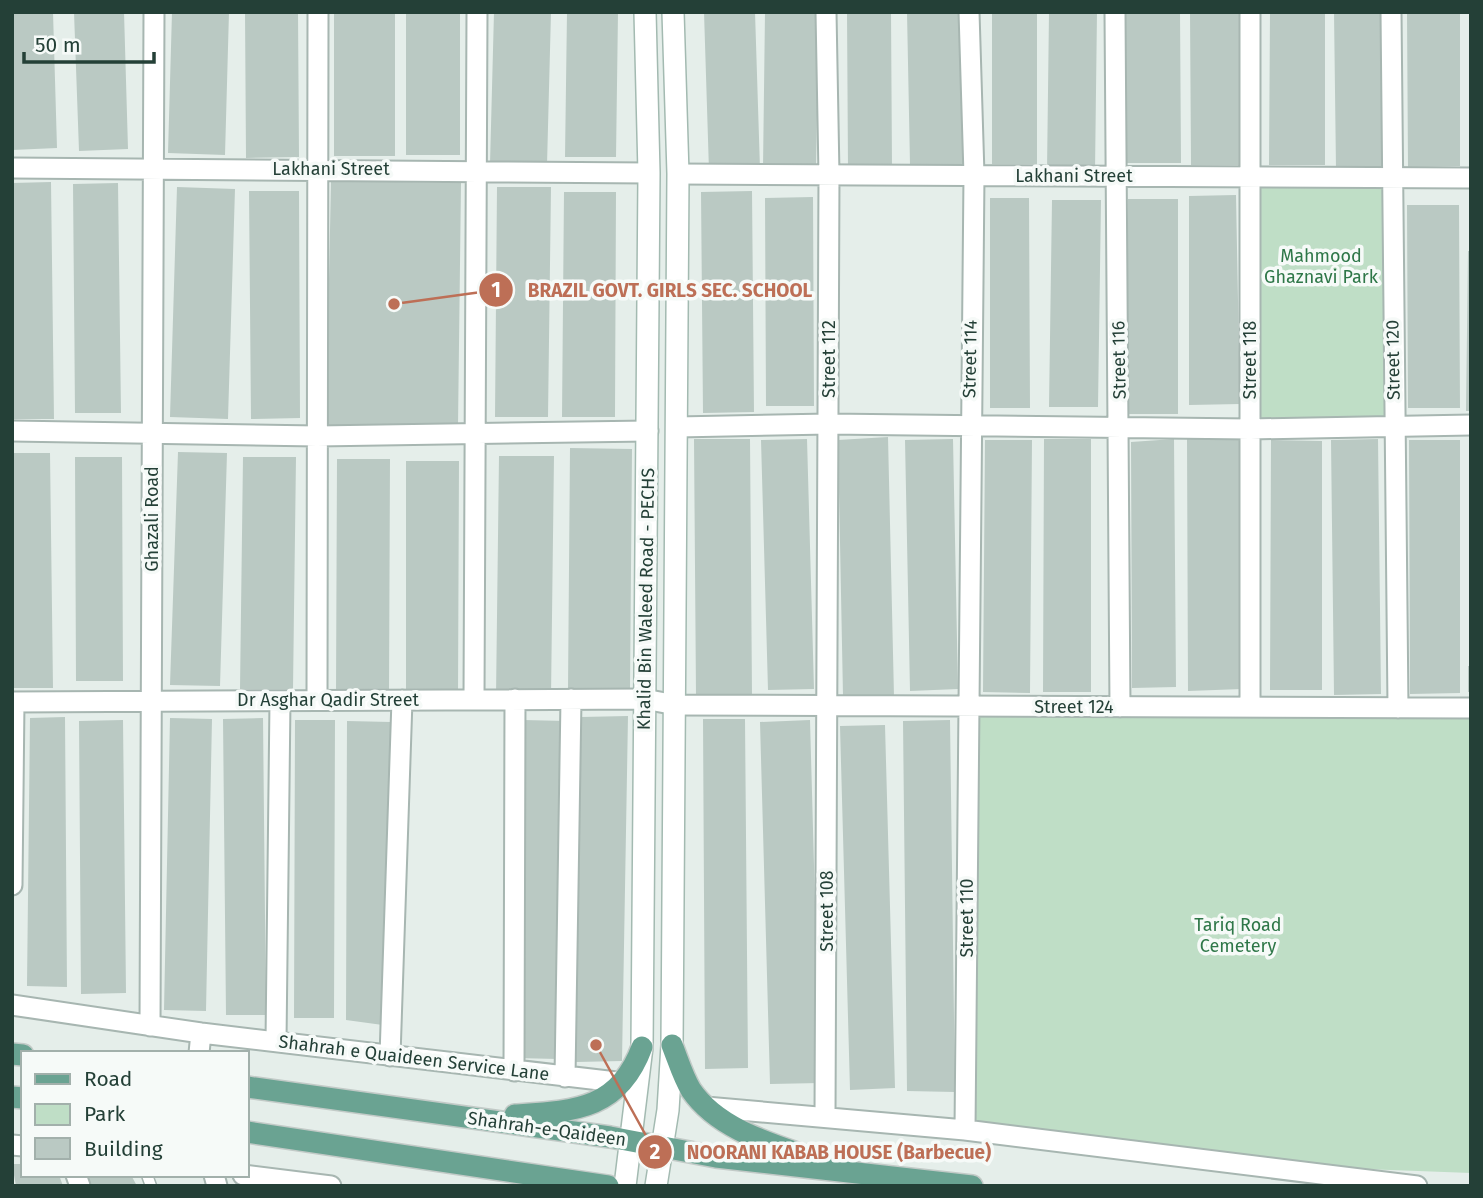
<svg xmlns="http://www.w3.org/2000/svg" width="1483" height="1198" viewBox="0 0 1483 1198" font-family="'Fira Sans',sans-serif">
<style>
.green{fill:#bfdec6}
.building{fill:#bac9c3}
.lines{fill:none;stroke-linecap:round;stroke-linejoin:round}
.lane-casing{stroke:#a7b6b1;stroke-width:13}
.street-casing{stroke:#a7b6b1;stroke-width:23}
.secondary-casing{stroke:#a3bab1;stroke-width:24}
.primary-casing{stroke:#c2cac7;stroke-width:24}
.lane{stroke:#fff;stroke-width:10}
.street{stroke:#fff;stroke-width:19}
.secondary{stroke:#fff;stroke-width:21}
.primary{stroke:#6aa392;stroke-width:21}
.labels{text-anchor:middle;stroke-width:7;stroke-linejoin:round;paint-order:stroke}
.street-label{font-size:18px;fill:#244037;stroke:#f6faf8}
.park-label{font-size:18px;fill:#2e7748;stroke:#f6faf8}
.leader{fill:none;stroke:#bd6f56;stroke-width:2.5}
.callout-dot{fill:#bd6f56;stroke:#f6faf8;stroke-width:2.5}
.mark-label{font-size:21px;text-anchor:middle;font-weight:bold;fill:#fff}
.callout-label{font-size:19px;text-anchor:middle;font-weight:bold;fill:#bd6f56;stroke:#f6faf8;stroke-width:7;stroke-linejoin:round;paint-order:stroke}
</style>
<rect width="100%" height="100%" fill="#e5eeea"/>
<path class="green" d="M1249 177 1391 178 1394 426 1250 429Z
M969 706 1471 709V1173L1233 1164 965 1130Z"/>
<path class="building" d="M12 12H53L57 148 12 150Z
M74 12H124L128 149 79 151Z
M172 12H229L225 155 168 153Z
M245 12H298L299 157 246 158Z
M334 12H395V156H334Z
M406 12H460V155H406Z
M494 12H551L547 165 490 164Z
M567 12H618L616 157H565Z
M704 12H755L760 169 709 171Z
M765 12H819L816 167 763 168Z
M847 12H891L892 168 848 169Z
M907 12H961L964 164 910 165Z
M992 12H1037V164H992Z
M1049 12H1097L1095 171H1047Z
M1126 12H1180L1181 163H1126Z
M1190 12H1239L1240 165H1191Z
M1270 12H1325V165H1269Z
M1334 12H1383L1385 169 1336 170Z
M1407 12H1460V166L1408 167Z
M331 181 461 183 458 426H326Z
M51 182 54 419H12V183Z
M118 183 121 413H75L73 184Z
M177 187 235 189 228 419 170 417Z
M497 187H551L548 417H495Z
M249 191H299L300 418 251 419Z
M752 191 754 412 703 413 701 192Z
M564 192H616L615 417H562Z
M1236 195 1240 404 1189 405V196Z
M813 197 814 406H766L765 198Z
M990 198H1029L1030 408H990Z
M1128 199H1178V414H1128Z
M1052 200H1101L1098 407H1049Z
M1407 205H1459L1460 408H1408Z
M1468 251H1471V411H1466Z
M888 437 894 696H843L838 440Z
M1187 438 1242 439V689L1188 691Z
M694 439H750L752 695H696Z
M807 439 814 689 768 690 761 440Z
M953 439 958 689 910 691 905 440Z
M1044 439H1091V692H1043Z
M1174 439 1176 687 1132 688 1131 442Z
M1378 439 1381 694 1334 695 1331 440Z
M985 440H1032L1030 693 983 692Z
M1271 440 1322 441V690H1270Z
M1409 440H1460V693L1410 694Z
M570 448 632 449 630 689H568Z
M178 452 227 453 220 686 170 685Z
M12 453H50L53 688H12Z
M499 456H554L551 697H496Z
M75 457H122L123 681H76Z
M243 457H296L293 689H240Z
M337 459H390L389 695H336Z
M406 461H459L458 694H406Z
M1468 666H1471V692H1468Z
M628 716 622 1061 576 1062 581 717Z
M65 717 67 987 27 986 30 718Z
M170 718 212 719 206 1011 164 1010Z
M263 718 266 1015H226L223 719Z
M703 719H745L748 1068 705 1069Z
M123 720 126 993 81 994 79 721Z
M295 720H335L334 1018H294Z
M523 720 566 721 558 1059 515 1058Z
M810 720 820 1083 770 1084 760 722Z
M950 720 955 1092 907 1091 903 721Z
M347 721 391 722 390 1026 346 1020Z
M885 725 895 1088 850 1090 840 726Z
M12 1164H23V1175H59L63 1186H16Z
M84 1175H131L137 1186H88Z"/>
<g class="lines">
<defs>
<path id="lane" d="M147 1175 151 1186"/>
<path id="street" d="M1115 12 1120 707
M1391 12 1398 708
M12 168 649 173
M678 174 1471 178
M677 427 829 424 1250 429 1471 425
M12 431 317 436 648 431
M474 699 477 12
M317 700 318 12
M12 702 644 699 676 705 1471 708
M1250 707V12
M12 885 14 702
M12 1005 201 1033 625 1083
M150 1026 154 12
M276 1041 280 701
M199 1053 201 1033
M390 1056 402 700
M514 1071 515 699
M565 1077 571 699
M706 1107 965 1130 1417 1186
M825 1115 829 175 826 12
M965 1130 974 175 969 12
M12 1145 23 1146
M76 1175 80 1186
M214 1175 217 1186
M243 1175 331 1186"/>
<path id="secondary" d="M625 1186 642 1047 649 173 645 12
M656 1186 668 1110 672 1045 678 174 673 12"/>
<path id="primary" d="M672 1045C678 1060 683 1077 691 1090 717 1128 768 1143 809 1157
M12 1054 23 1055
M247 1087 610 1137 716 1157 972 1186
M12 1097 23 1098
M515 1115C574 1111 619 1110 642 1047
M247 1132 608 1186"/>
</defs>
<use href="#lane" class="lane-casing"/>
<use href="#street" class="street-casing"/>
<use href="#secondary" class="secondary-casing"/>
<use href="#primary" class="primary-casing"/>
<use href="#lane" class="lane"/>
<use href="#street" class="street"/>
<use href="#secondary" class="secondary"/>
<use href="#primary" class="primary"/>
</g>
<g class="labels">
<g class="street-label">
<text x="331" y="175">Lakhani Street</text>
<text x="1074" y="182">Lakhani Street</text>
<text transform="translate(829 359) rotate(-90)" y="6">Street 112</text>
<text transform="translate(970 359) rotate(-89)" y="6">Street 114</text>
<text transform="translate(1119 360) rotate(-91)" y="6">Street 116</text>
<text transform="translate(1250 360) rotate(-90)" y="6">Street 118</text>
<text transform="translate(1393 360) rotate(-91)" y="6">Street 120</text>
<text transform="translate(152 519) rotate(-90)" y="6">Ghazali Road</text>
<text transform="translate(646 599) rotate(-89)" y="6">Khalid Bin Waleed Road - PECHS</text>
<text x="328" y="706">Dr Asghar Qadir Street</text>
<text x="1074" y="713">Street 124</text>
<text transform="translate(827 911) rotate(-90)" y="6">Street 108</text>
<text transform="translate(967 918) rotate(-90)" y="6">Street 110</text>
<text transform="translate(414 1058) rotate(7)" y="6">Shahrah e Quaideen Service Lane</text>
<text transform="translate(547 1129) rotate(8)" y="6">Shahrah-e-Qaideen</text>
</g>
<g class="park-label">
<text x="1321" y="262">Mahmood<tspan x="1321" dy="21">Ghaznavi Park</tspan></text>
<text x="1238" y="931">Tariq Road<tspan x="1238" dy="21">Cemetery</tspan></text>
</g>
</g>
<path class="leader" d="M394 304L496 290M596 1045L655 1152"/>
<g class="callout-dot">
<circle cx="394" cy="304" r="7"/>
<circle cx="596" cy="1045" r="7"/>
<circle cx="496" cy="290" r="18"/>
<circle cx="655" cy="1152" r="18"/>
</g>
<g class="mark-label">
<text x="496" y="297">1</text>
<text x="655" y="1159">2</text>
</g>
<g class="callout-label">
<text x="670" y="297">BRAZIL GOVT. GIRLS SEC. SCHOOL</text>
<text x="839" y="1159">NOORANI KABAB HOUSE (Barbecue)</text>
</g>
<rect width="1483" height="1198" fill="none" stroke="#244037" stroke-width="28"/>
<rect x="21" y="1051" width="228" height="126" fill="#f6faf8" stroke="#a2b0ab" stroke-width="2"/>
<rect x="35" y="1074" width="35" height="10" fill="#6aa392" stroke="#a2b0ab" stroke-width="2"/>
<text x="84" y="1086" font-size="21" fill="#244037">Road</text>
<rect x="35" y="1104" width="35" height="21" fill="#bfdec6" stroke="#a2b0ab" stroke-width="2"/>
<text x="84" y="1121" font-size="21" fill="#244037">Park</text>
<rect x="35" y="1138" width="35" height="21" fill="#bac9c3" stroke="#a2b0ab" stroke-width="2"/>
<text x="84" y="1156" font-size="21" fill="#244037">Building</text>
<path d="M24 52v10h130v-10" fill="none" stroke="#244037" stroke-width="3.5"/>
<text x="35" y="52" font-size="21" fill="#244037" stroke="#f6faf8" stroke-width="5" paint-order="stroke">50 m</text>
</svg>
